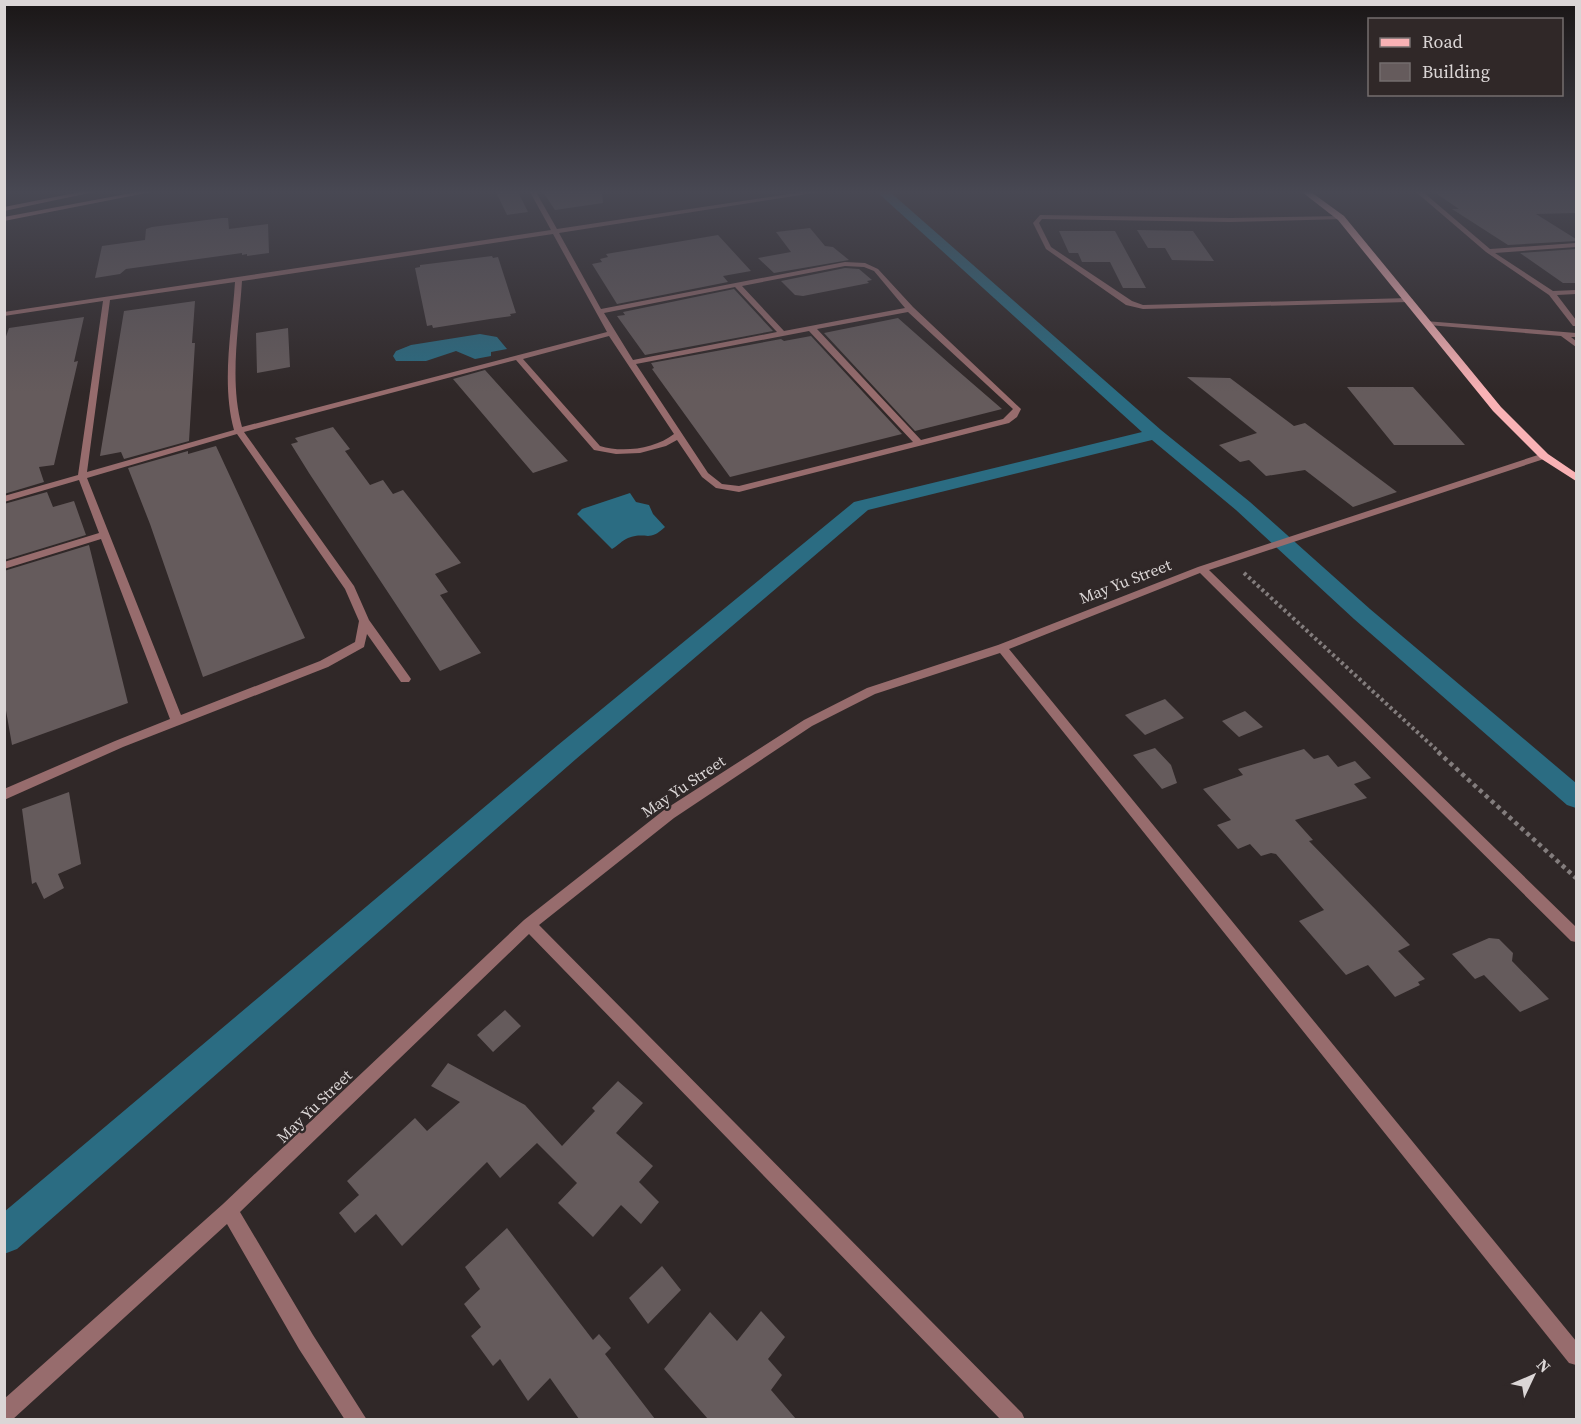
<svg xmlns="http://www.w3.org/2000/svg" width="1581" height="1424" viewBox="0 0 1581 1424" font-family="'Source Serif 4',serif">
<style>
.water{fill:#2b6c82}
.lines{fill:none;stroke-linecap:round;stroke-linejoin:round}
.canal{fill:#2b6c82;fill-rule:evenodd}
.building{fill:#655b5c}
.path-far1{stroke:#837d7d;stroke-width:4;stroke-dasharray:3 3;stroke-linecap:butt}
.path{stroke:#837d7d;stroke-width:4.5;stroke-dasharray:4 4;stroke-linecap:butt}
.lane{fill:#976c6d;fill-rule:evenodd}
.street{fill:#976c6d;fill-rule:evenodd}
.secondary{fill:#d49093;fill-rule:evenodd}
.primary{fill:#f9b2b5;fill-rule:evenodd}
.labels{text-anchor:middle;stroke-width:5;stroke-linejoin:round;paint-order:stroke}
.street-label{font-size:16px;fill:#dbd6d6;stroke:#302828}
</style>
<rect width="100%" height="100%" fill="#302828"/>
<path class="water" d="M480 334 497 337 507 349 491 352V356L475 359 456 351 426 361H396L393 356 396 351 411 345Z
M630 493 636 502 649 505 653 514 665 527C648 543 647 531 628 538 621 541 619 545 612 549L577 514 582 509Z"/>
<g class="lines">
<path class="canal" d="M877 192H890L1161 430 1250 502 1370 609 1576 783V808L1567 805 1354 619 1236 510 1152 440 868 510 576 759 17 1249 4 1254V1212L558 745 854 502 1142 432Z"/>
</g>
<path class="building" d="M496 192H518L528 212 507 215Z
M543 192H602L603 203 555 210Z
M1434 192H1576V213L1536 214 1576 239V241L1508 245 1452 209H1459Z
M222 218H228L229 229 268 224 269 253 247 256V254L242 255V253L126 269 120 274 95 278 102 246 145 240 146 229 152 227Z
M810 228 825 246 833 247 849 260 774 273 758 258 791 252 776 232Z
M1137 230 1193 231 1214 261 1172 260 1165 248H1148Z
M1059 231H1115L1146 288H1123L1110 262H1082L1078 253H1069Z
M718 235 751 271 723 276 728 282 617 304 592 264 602 262 600 259 608 257 606 254Z
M1576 249V283H1563L1520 253Z
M492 256 493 258 498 257 516 313 510 314 511 316 490 319 433 328 432 325 427 326 415 268 420 267V265Z
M845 268 859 269 872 280 867 281 869 283 803 296 795 295 781 281Z
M734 289 773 331 645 355 617 316 625 315 623 312Z
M195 301 192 343H195L189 441 124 459 121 452 100 456 124 311Z
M84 317 74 362 78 361 54 465 39 467 44 482 4 494V342L9 328Z
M898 318 950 364 1002 409 915 431 824 333Z
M288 328 290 367 257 373 256 333Z
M811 336 902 434 730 477 652 369 654 368 651 363 781 339 784 341Z
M485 370 531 421 568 461 533 473 453 379Z
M1187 377 1230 378 1294 426 1305 423 1397 492 1353 507 1305 470 1266 476 1249 460 1240 462 1219 445 1257 433Z
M1347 387H1413L1465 445H1394Z
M333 427 350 449 345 451 370 485 383 480 393 494 403 490 461 563 435 574 448 592 440 595 481 653 440 671 309 473 291 444 298 442 295 438Z
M216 446 305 638 203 677 150 524 128 468 188 451V454Z
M47 492 53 507 74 501 86 535 4 560V504Z
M89 545 128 703 12 745 4 699V571Z
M1165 699 1184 718 1145 735 1125 715Z
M1245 711 1263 727 1239 737 1222 721Z
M1155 748 1171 765 1177 783 1162 789 1133 755Z
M1304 749 1314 759 1328 755 1338 767 1355 761 1371 778 1354 784 1367 798 1295 820 1313 840 1309 841 1410 945 1398 951 1425 979 1418 982 1420 985 1395 997 1368 965 1346 975 1299 921 1324 910 1276 854 1271 853 1261 856 1250 844 1238 849 1217 825 1231 820 1203 789 1243 775 1238 769Z
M69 792 81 864 58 874 64 888 44 899 36 882 32 884 22 809Z
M1489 938 1499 939 1513 953 1512 961 1549 999 1520 1012 1484 975 1475 979 1452 954Z
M505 1010 521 1026 493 1052 477 1035Z
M448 1063 525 1105 562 1146 595 1111 592 1108 618 1081 643 1103 616 1133 653 1166 639 1182 659 1202 641 1224 621 1205 593 1237 558 1203 577 1183 537 1143 500 1178 487 1162 402 1246 376 1214 355 1233 339 1213 359 1195 347 1181 415 1118 427 1131 460 1102 431 1086Z
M507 1228 593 1340 599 1334 611 1348 605 1354 655 1419H579L550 1378 528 1401 500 1359 493 1366 471 1336 481 1327 464 1304 480 1289 465 1267Z
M662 1266 681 1290 648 1324 629 1298Z
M761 1311 785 1337 768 1359 782 1375 771 1390 796 1419H708L664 1369 710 1312 737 1341Z"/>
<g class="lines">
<path class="path-far1" d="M1244 573 1440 753"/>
<path class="path" d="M1438 752 1576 878"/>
<path class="lane" d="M1040 215 1230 218 1341 216 1343 217V219L1230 222 1042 219 1039 223 1051 247 1132 301 1143 305 1409 298 1413 300 1409 302 1143 309 1126 305 1046 249 1033 223Z"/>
<path class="street" d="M530 192H536L557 229 803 192H820L559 233 601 309 845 262 865 263 878 269 913 307 1021 409 1017 417 1009 423 739 492 716 488 702 477 677 440 666 446 640 453 616 454 594 450 516 360 244 432 354 586 369 620 409 676 411 679 409 682H401L367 634 364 647 328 667 123 747 4 800V789L115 741 170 719 101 539 4 569V562L99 533 79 480 4 502V496L78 475 103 301 4 316V312L551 230ZM553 234 607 332 242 427C229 381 239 328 242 281ZM845 266 864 267 874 271 905 308 784 331 742 286ZM235 282C232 330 221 382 234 430L87 472 110 300ZM735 287 777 332 633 360 604 313ZM908 312 1013 409 1003 419 921 440 817 329ZM809 331 913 442 739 486 722 484 708 473 636 364ZM609 336 674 434C655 449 622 453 600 446L523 359ZM237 434 345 589 359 621 355 642 320 661 181 715 87 478Z
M1416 192H1423L1490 249 1576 243V247L1495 253 1553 291 1576 290V294L1557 295 1576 320V326H1573L1549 295 1486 252Z
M1425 321 1576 333V337H1571L1576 341V347L1561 336 1428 325 1424 323Z
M1544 453 1549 456 1547 458 1209 570 1576 927V942L1571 941 1200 573 1009 649 1576 1341V1365L1569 1363 1000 653 875 694 812 726 674 818 539 925 1022 1413 1025 1420H1001L529 934 240 1212 313 1335 367 1420H345L299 1349 227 1224 12 1420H4V1399L223 1204 524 920 664 810 804 720 867 688 998 645 1198 567Z"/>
<path class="secondary" d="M80 192H94L4 211V207Z
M137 192H151L4 221V217Z"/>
<path class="primary" d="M1302 192H1311L1344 216 1501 407 1548 454 1576 473V481L1540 458 1493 411 1338 220Z"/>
</g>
<linearGradient id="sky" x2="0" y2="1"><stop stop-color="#1a1616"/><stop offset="0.49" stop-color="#484853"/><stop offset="1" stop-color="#484853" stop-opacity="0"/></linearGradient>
<rect width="1581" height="392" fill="url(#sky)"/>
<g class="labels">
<g class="street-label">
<text transform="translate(1125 581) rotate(-21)" y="6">May Yu Street</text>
<text transform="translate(683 786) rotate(-34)" y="6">May Yu Street</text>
<text transform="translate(314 1106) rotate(-44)" y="6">May Yu Street</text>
</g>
</g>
<rect width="1581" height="1424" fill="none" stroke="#dbd6d6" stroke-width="12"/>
<rect x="1368" y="18" width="195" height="78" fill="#302828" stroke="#746e6e" stroke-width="1.5"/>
<rect x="1380" y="38" width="30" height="9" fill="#f9b2b5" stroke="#746e6e" stroke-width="1.5"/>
<text x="1422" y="48" font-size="18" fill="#dbd6d6">Road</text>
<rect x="1380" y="63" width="30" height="18" fill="#655b5c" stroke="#746e6e" stroke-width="1.5"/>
<text x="1422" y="78" font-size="18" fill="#dbd6d6">Building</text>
<g transform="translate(1533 1376) rotate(46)" stroke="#302828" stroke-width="4.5" paint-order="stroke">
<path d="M0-4.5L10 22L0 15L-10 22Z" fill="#dbd6d6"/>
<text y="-9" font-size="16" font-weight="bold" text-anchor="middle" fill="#dbd6d6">N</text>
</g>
</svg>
